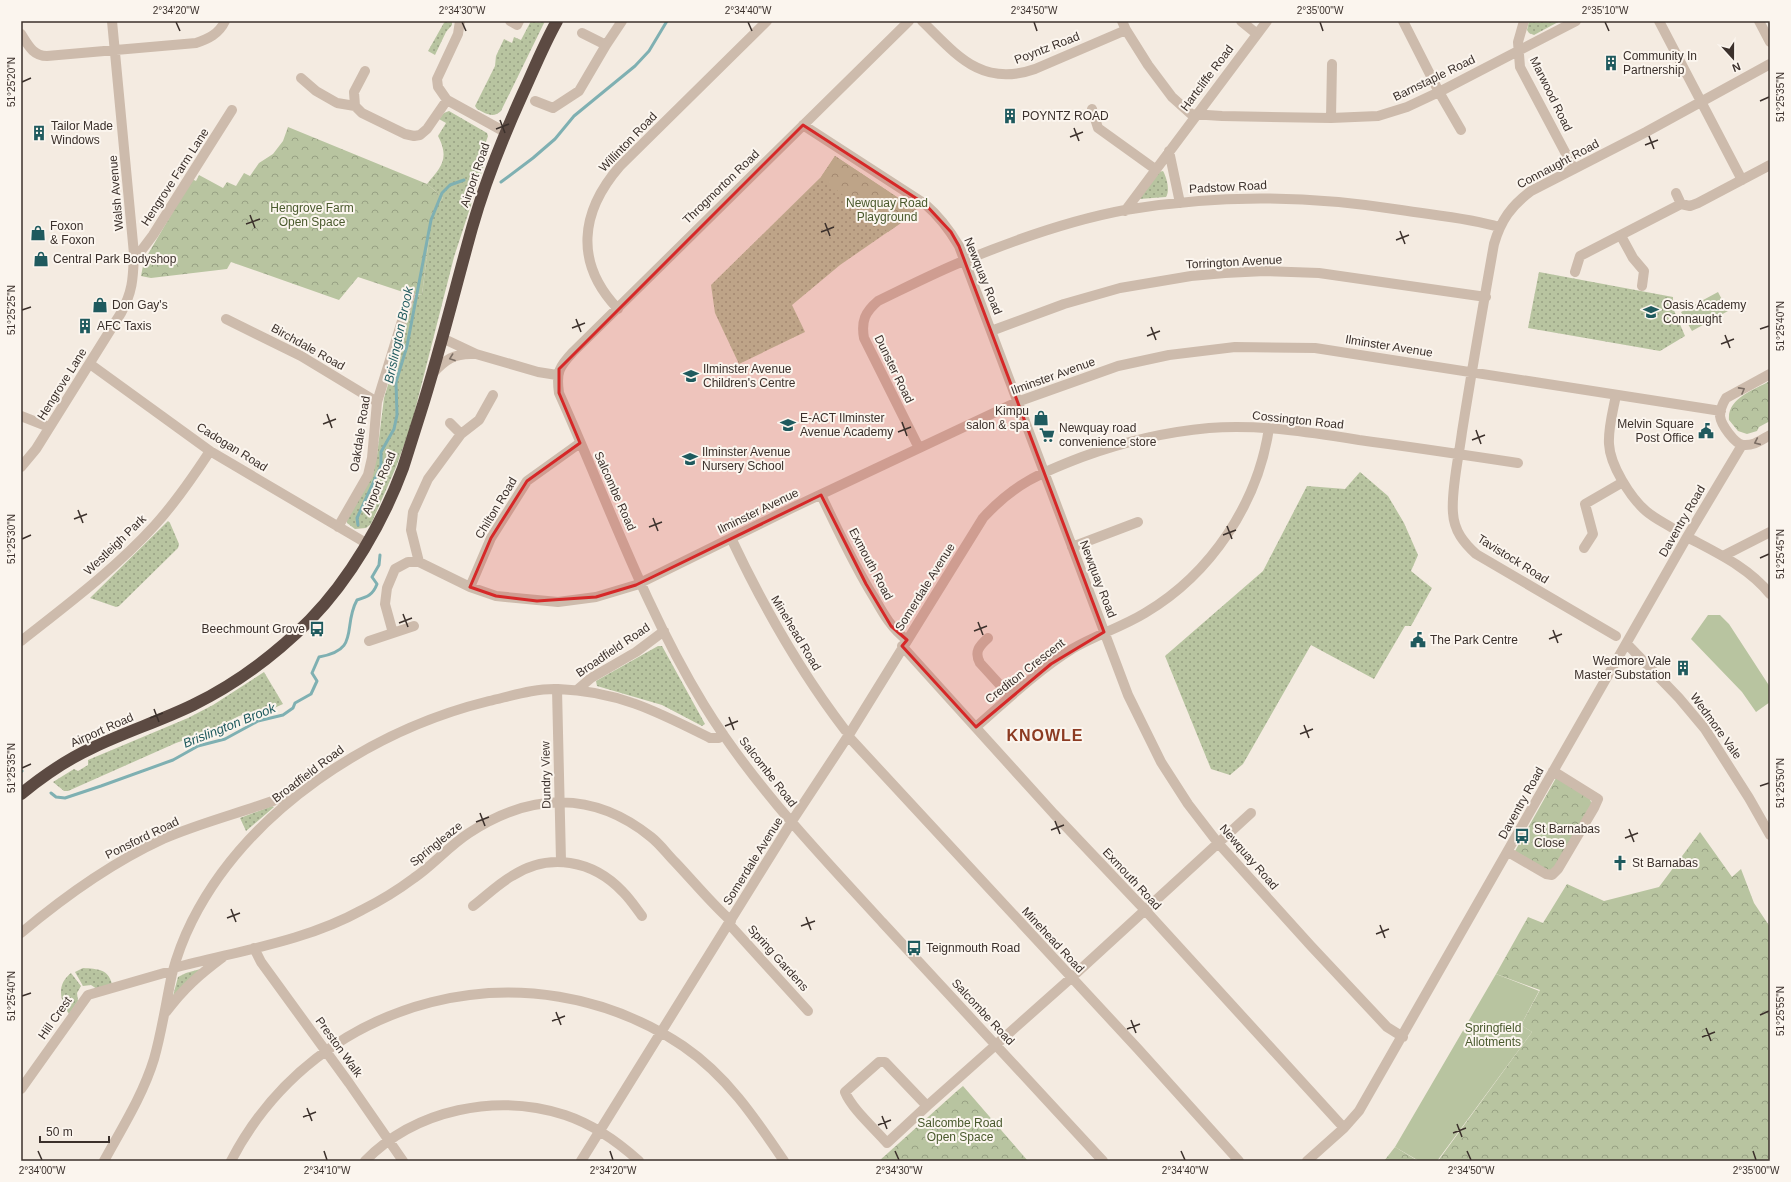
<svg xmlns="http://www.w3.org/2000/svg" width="1791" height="1182" viewBox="0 0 1791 1182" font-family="Helvetica,sans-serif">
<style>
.grass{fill:url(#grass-dots)}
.park{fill:url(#park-crowns)}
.garden{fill:#b8c4a0}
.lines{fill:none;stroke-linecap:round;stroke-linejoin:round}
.stream{stroke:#7fb0b2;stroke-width:3}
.minor{stroke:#cdbbac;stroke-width:10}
.highway{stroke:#5c4a42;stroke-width:12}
.oneway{stroke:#7d6f65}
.marked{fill:#d62828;fill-opacity:0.2;stroke:#d62828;stroke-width:3;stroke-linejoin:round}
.ticks{fill:none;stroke:#3b302b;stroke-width:1.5}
.labels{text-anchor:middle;stroke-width:4;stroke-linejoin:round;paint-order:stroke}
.street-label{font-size:12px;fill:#3b302b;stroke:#fbf5ee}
.poi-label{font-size:12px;fill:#3b302b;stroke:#fbf5ee;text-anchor:start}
.park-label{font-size:12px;fill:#4a5a2e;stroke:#fbf5ee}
.water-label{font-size:13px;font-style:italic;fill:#1f5a5e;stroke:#fbf5ee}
.district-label{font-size:16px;font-weight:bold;letter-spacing:1px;fill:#8c3b22;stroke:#fbf5ee}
.neatline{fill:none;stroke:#3b302b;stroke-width:1.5}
.ticks-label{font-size:10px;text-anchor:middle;fill:#3b302b}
</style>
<defs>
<pattern id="grass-dots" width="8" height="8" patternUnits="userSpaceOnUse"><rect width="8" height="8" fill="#b8c4a0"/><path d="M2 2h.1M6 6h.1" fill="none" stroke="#97a083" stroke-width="1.8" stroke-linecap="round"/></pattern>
<pattern id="park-crowns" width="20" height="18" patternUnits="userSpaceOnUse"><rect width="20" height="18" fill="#b8c4a0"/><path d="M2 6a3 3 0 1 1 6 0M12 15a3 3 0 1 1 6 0" fill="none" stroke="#97a083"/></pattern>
</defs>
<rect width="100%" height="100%" fill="#f4ebe1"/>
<path class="grass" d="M445 21H452V25L446 32 435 55 428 51Z
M531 21H545L501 111C493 119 485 113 477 109L475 106 495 66 496 56 504 39 512 43 514 37 521 40Z
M1529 21H1560L1534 35 1529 33 1527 30Z
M449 111 487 133 488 136 483 150 488 153 454 257 411 426 396 467 371 524 366 528 355 529 347 523V520L377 455 384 398 415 295H422L432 213 443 198 427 184C441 167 450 159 438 136L446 123 439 119 444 113Z
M835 156 918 211 840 265 792 305 805 332 739 364 715 313 711 285 821 177Z
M1163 171C1167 178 1170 191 1166 197L1139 199 1159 172Z
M1539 272 1673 297V308L1685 336 1660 351 1528 328Z
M1360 472 1388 496 1404 523 1418 555 1411 571 1432 588 1411 626H1405L1374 679 1311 645 1243 764 1230 775 1211 769 1165 656 1263 571 1307 486 1345 489Z
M168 521 170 523 179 544 178 548 119 606 116 607 90 598Z
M658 646H662L705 724 702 726 662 705 597 686 596 681Z
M264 672 283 704 272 709 259 711 239 716 210 731 176 743 68 791H64L53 782 74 769 78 771 88 765V760L188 718 213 705Z
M272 806 274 807 246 831 240 818Z
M83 968C98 969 108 969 112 984L97 989 91 985 83 986 75 972Z
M204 968 173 996 178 977 186 973Z
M71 973 81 986 77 993 78 1001 69 1014C60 1000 56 985 71 973Z"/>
<path class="park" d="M288 127 427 184 443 198 432 213 422 295 403 292 358 277 339 300 231 262 227 269 151 278 141 276 144 261 192 179 196 181 199 175 223 188 227 182 236 186 244 173 250 176 259 163 273 154 283 141Z
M835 156 918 211 888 232 821 177Z
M1770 381V421L1759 427 1757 431 1747 434 1738 431 1729 420C1727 398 1754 390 1770 381Z
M1556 778 1589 797 1591 802V807L1552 873 1515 851Z
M1700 832 1732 877 1741 869 1754 903 1770 927V1161H1438L1532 1032 1521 1025 1540 990 1496 974 1528 917 1543 923 1567 884 1604 901 1659 887Z
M963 1086 1028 1161H879L957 1091Z
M1395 1147 1418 1161H1384Z"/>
<path class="garden" d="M1718 292 1728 311 1692 331 1681 312Z
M1708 615H1720L1729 624 1770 687V702L1756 712 1742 692 1691 639Z
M1496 974 1539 991 1521 1025 1532 1032 1437 1161H1419L1395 1147Z"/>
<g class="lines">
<path class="stream" d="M501 182 533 158 555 139 574 116 635 66 649 51 667 21
M358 525 357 518 381 466V452L394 429 397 415 396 382 407 346 431 220 442 193 450 185 464 180
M21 772 22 771
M51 793 56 797 65 798 101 786 173 760 198 746 225 739 258 721 283 715 293 708 295 703 311 694 317 681 312 673 319 657C361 650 342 627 357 600 367 597 373 595 377 584L372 577 379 565 380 555"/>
<path class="minor" d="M460 21 458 34 437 79 438 87 447 100 505 132
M510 21 517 25 519 21
M909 21 573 352C559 367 556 372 559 393 606 497 644 607 704 705 753 785 819 853 882 922 956 1002 1030 1082 1103 1161
M922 21C956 54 981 88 1035 69L1126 30
M1122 21 1126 30 1148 65 1172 97 1191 114 1222 116 1331 118 1378 116 1407 107 1439 92 1576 21
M1241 21 1257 34
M1403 21 1439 92 1461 130
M1524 21 1518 42 1520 67 1574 169
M1659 21 1742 180
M1759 21 1770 42
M582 33 606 45
M21 34C28 45 33 56 47 56L196 43C208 39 219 34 225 21
M301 78 316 91 337 103 355 106 362 113 405 134 414 136 420 135 427 129 447 100
M535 101 553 108 579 91 606 45 622 21
M355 106 354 92 365 71
M1092 109 1098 128 1155 169
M1331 118 1332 64
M803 125 925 204C939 216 949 229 959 246L1128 695 1161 762 1188 804 1218 843 1311 946 1387 1027 1403 1037
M1169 151 1180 203
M1676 193 1681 204
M1125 211 1267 21
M1621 236 1633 258 1644 271 1642 286
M134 254 141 251 153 235 232 110
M1575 272 1580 256 1681 204 1690 206 1698 203 1770 165
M618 309C574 263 580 212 620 166L767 21
M226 319 301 356 377 402
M991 331 1064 304 1120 288 1191 276 1225 273 1265 271 1319 273 1486 297
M442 338 476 354 538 372 557 375
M90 364 210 451 366 543
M433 373C445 360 454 353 474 354
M1770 374 1726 398C1723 403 1720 410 1720 416 1721 425 1735 444 1743 445 1754 446 1761 440 1770 435
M1616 395C1613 411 1608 428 1609 444 1610 465 1630 497 1646 511 1655 519 1667 524 1677 531
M21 416 49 427
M450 423 461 434
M919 448 864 338C861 321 865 312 878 301 907 287 936 272 966 260 1017 239 1071 220 1125 210 1217 194 1309 195 1401 210 1432 215 1469 218 1499 227
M21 467 36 449 121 313C133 291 133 278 134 254L112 21
M821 495C838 530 854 566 875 599 884 615 892 629 907 640
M338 527 368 475 372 458 377 402 410 295
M1687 537C1717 553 1748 567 1770 594
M731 538C763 606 799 670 845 730L850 733
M1072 547 1138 522
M1584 548 1593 534 1585 504 1623 482
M1723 556 1770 532
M419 562 411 530 413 512 428 479 461 434 479 420 493 395
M470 587 491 538 527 481 580 443
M393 633 385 604 387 588 395 569 408 562H419L470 587 496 596 558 602 596 597 636 585 792 508 1017 402 1118 366 1169 355 1235 347 1315 348 1721 411
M1616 636 1476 554C1464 543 1454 531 1453 513 1451 490 1459 456 1462 432 1472 369 1483 306 1494 244 1501 220 1511 206 1531 191L1646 132 1770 64
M988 638C979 646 974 652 980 663L1010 696
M21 641C68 604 115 569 155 525 176 502 193 477 210 451
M369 641 414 626
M1627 644 1679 698 1705 729 1749 798 1770 835
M902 646 1054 814 1145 910 1344 1128
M557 689 561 861
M577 690 591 678 636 652 664 631
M976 727C1007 700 1037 671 1072 649 1096 635 1122 627 1145 613 1211 574 1258 503 1269 428
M848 736 1138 1049 1239 1161
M1508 852 1546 874 1552 875 1558 869 1594 808 1598 799 1553 771
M473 906C486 896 498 884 512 876 549 852 593 860 623 892 630 899 636 908 642 916
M729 924 808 1011
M21 933C65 896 111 863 163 839 200 823 240 813 278 799L290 801
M254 948 261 962 349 1083 403 1161
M174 968C237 951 304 942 362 910 380 901 398 890 414 878 433 865 449 846 469 833 530 793 593 790 651 837 660 844 667 854 675 862 694 882 711 903 731 921
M166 1012C184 988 199 975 223 957
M21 1089 88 995 164 973H172
M927 1106 887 1143C874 1128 852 1109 845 1092L879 1062H885L927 1106 1071 978 1251 813
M104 1161C122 1128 143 1095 154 1059 162 1031 166 1002 172 974 177 955 184 937 192 921 248 810 371 730 489 701 511 696 536 688 558 689 618 691 658 712 710 738H719L723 734
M231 1161C317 995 528 942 683 1046 727 1076 755 1118 784 1161
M365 1161C416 1109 496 1093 565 1115 592 1124 618 1142 639 1161
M581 1161 794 818 850 733 983 518C1014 484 1040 473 1082 457 1123 442 1165 432 1209 428 1259 424 1309 432 1359 440 1412 447 1465 455 1518 463
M1307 1161 1344 1128 1359 1111 1687 537 1742 445"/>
<path class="highway" d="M21 794C43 776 66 760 92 748 125 732 160 721 193 705 236 684 276 654 310 620 350 579 383 522 403 468 409 449 415 430 421 411 440 351 455 289 472 228 485 182 503 137 523 93 534 69 544 44 557 21"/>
</g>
<defs><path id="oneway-chevron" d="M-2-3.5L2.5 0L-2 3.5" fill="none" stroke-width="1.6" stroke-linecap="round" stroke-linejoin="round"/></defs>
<g class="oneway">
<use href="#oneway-chevron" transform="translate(452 358) rotate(160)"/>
<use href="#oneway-chevron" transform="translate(1742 390) rotate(-29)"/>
<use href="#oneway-chevron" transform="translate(1757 442) rotate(156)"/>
</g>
<path class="marked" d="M803 125 925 204 951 232 959 246 1104 632 1051 664 976 727 902 646 907 640 891 626 866 584 821 495 636 585 596 597 537 601 496 596 470 587 491 538 527 481 580 443 559 393V369Z"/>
<path class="ticks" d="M176 22 180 31M462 22 466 31M748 22 752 31M1034 22 1037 31M1320 22 1323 31M1605 22 1609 31M22 82 31 78M1760 101 1769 97M500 120 505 133M1074 128 1079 141M496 129 509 124M1649 136 1654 149M1070 137 1083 132M1645 145 1658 140M250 215 255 228M825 223 830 236M246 224 260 219M1400 231 1405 244M821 232 834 227M1396 240 1409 235M22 310 31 307M576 319 581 332M1151 327 1156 340M572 328 585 323M1760 329 1769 326M1725 335 1730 348M1147 336 1160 331M1721 344 1734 339M327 414 332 428M902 422 907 436M323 424 336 419M1476 430 1481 444M898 432 911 427M1472 440 1485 435M78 510 83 523M653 518 658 531M74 519 87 514M1227 526 1232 539M649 527 662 522M1223 535 1236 530M22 539 31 535M1760 558 1769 554M403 614 408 627M978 622 983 635M399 623 412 618M1553 630 1558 643M974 631 987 626M1549 639 1562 634M154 709 159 722M729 717 734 730M150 718 163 713M1304 725 1309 738M725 726 738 721M1300 734 1313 729M22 768 31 764M1760 786 1769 783M480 813 485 826M1055 821 1060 834M476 822 489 817M1629 829 1634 842M1051 830 1064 825M1625 838 1638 833M231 909 236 922M806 917 811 930M227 918 240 913M1380 925 1385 938M801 926 815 921M1376 934 1389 929M22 996 31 993M556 1012 561 1025M1760 1015 1769 1011M1131 1020 1136 1033M552 1021 565 1016M1706 1028 1711 1041M1127 1029 1140 1024M1702 1037 1715 1032M307 1108 312 1121M882 1116 887 1129M303 1117 316 1112M1457 1124 1462 1137M878 1125 891 1120M1453 1133 1466 1128M38 1151 42 1160M324 1151 327 1160M610 1151 613 1160M895 1151 899 1160M1181 1151 1185 1160M1467 1151 1471 1160M1753 1151 1756 1160"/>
<defs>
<symbol id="building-bare" viewBox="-9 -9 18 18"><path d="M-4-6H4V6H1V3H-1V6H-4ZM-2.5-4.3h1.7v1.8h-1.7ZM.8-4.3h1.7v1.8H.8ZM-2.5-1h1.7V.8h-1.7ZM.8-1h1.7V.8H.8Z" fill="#1f5a5e" stroke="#fbf5ee" stroke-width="2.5" paint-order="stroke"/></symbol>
<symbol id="shop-bare" viewBox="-9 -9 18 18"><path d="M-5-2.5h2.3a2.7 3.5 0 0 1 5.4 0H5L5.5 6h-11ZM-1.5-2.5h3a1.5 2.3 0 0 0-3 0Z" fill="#1f5a5e" stroke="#fbf5ee" stroke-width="2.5" paint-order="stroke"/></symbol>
<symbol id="school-bare" viewBox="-9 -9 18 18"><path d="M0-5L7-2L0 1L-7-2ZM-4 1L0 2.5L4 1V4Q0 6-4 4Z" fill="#1f5a5e" stroke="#fbf5ee" stroke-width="2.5" paint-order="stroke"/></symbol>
<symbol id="civic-bare" viewBox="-9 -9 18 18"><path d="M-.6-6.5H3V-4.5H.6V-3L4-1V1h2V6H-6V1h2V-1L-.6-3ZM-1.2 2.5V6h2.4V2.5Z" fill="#1f5a5e" stroke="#fbf5ee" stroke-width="2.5" paint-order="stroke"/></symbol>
<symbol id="supermarket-bare" viewBox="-9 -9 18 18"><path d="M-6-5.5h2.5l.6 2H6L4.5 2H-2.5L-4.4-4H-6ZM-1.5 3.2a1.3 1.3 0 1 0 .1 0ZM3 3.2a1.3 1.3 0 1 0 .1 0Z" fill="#1f5a5e" stroke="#fbf5ee" stroke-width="2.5" paint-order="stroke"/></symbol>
<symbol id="bus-bare" viewBox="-9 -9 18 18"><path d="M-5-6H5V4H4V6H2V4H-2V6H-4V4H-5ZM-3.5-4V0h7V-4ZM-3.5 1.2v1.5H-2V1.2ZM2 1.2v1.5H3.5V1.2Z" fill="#1f5a5e" stroke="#fbf5ee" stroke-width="2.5" paint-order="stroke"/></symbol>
<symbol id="church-bare" viewBox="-9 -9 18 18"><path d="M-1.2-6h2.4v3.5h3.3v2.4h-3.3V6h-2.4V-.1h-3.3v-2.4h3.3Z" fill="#1f5a5e" stroke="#fbf5ee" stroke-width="2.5" paint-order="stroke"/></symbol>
</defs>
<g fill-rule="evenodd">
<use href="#building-bare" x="1600" y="52" width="22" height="22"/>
<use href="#building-bare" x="999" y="105" width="22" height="22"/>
<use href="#building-bare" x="28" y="122" width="22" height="22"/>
<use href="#shop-bare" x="27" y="222" width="22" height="22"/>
<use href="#shop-bare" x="30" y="248" width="22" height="22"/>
<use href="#shop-bare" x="89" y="294" width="22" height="22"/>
<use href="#school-bare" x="1640" y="301" width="22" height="22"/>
<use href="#building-bare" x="74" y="315" width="22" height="22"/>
<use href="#school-bare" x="680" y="365" width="22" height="22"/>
<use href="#shop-bare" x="1030" y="407" width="22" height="22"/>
<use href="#school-bare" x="777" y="414" width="22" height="22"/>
<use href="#civic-bare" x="1695" y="420" width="22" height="22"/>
<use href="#supermarket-bare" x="1036" y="424" width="22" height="22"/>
<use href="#school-bare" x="679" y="448" width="22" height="22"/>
<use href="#bus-bare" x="306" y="618" width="22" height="22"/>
<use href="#civic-bare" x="1407" y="629" width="22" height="22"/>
<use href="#building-bare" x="1672" y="657" width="22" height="22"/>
<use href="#bus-bare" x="1511" y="825" width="22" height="22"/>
<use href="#church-bare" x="1609" y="852" width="22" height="22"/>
<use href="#bus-bare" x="903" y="937" width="22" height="22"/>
</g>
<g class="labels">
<g class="street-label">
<text transform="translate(1047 48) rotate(-21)" y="4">Poyntz Road</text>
<text transform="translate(1207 78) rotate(-53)" y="4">Hartcliffe Road</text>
<text transform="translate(1434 78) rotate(-26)" y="4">Barnstaple Road</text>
<text transform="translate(1551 94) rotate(64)" y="4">Marwood Road</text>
<text transform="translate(628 142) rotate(-46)" y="4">Willinton Road</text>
<text transform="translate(1558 164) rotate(-28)" y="4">Connaught Road</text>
<text transform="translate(475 175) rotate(-71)" y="4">Airport Road</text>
<text transform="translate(175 177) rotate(-57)" y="4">Hengrove Farm Lane</text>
<text transform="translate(721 187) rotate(-44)" y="4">Throgmorton Road</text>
<text transform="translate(1228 187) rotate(-3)" y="4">Padstow Road</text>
<text transform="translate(116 193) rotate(-95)" y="4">Walsh Avenue</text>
<text transform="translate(1234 262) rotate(-3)" y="4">Torrington Avenue</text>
<text transform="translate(983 276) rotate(68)" y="4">Newquay Road</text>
<text transform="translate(1389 346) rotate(9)" y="4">Ilminster Avenue</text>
<text transform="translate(308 347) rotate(29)" y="4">Birchdale Road</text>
<text transform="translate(894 369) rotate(64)" y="4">Dunster Road</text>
<text transform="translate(1053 376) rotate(-20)" y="4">Ilminster Avenue</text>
<text transform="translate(62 384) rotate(-58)" y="4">Hengrove Lane</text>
<text transform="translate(1298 420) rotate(6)" y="4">Cossington Road</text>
<text transform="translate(360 434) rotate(-81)" y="4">Oakdale Road</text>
<text transform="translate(232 447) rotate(32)" y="4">Cadogan Road</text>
<text transform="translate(379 483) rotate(-67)" y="4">Airport Road</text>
<text transform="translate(615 491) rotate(66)" y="4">Salcombe Road</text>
<text transform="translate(496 508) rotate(-59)" y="4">Chilton Road</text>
<text transform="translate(758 511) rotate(-26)" y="4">Ilminster Avenue</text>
<text transform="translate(1682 521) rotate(-60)" y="4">Daventry Road</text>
<text transform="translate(115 545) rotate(-44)" y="4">Westleigh Park</text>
<text transform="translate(1513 559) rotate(32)" y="4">Tavistock Road</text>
<text transform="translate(871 564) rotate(62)" y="4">Exmouth Road</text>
<text transform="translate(1098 579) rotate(69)" y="4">Newquay Road</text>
<text transform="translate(925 587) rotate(-58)" y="4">Somerdale Avenue</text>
<text transform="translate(796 633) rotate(59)" y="4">Minehead Road</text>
<text transform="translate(613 650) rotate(-34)" y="4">Broadfield Road</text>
<text transform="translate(1025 671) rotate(-38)" y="4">Crediton Crescent</text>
<text transform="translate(1716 726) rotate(54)" y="4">Wedmore Vale</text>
<text transform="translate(102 730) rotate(-24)" y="4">Airport Road</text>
<text transform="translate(768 772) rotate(52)" y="4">Salcombe Road</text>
<text transform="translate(308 774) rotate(-37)" y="4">Broadfield Road</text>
<text transform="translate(546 775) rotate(-91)" y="4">Dundry View</text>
<text transform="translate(1521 803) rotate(-61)" y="4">Daventry Road</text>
<text transform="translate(142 838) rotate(-26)" y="4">Ponsford Road</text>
<text transform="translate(436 844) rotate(-39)" y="4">Springleaze</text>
<text transform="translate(1249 857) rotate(49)" y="4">Newquay Road</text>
<text transform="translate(753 861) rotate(-58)" y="4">Somerdale Avenue</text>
<text transform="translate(1132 879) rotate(47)" y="4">Exmouth Road</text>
<text transform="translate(1053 940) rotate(47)" y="4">Minehead Road</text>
<text transform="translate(778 958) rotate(48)" y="4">Spring Gardens</text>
<text transform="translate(983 1012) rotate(47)" y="4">Salcombe Road</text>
<text transform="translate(55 1018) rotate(-55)" y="4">Hill Crest</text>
<text transform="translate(339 1047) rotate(54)" y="4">Preston Walk</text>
</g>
<g class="poi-label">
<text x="1623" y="60">Community In<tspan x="1623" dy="14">Partnership</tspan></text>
<text x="1022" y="120">POYNTZ ROAD</text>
<text x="51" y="130">Tailor Made<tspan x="51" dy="14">Windows</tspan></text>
<text x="50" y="230">Foxon<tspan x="50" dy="14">&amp; Foxon</tspan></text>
<text x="53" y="263">Central Park Bodyshop</text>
<text x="112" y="309">Don Gay's</text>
<text x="1663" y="309">Oasis Academy<tspan x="1663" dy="14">Connaught</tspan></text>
<text x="97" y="330">AFC Taxis</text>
<text x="703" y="373">Ilminster Avenue<tspan x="703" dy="14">Children's Centre</tspan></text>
<text x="1029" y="415" text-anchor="end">Kimpu<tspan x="1029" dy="14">salon &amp; spa</tspan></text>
<text x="800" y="422">E-ACT Ilminster<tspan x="800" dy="14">Avenue Academy</tspan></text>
<text x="1694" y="428" text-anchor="end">Melvin Square<tspan x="1694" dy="14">Post Office</tspan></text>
<text x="1059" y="432">Newquay road<tspan x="1059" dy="14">convenience store</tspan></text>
<text x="702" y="456">Ilminster Avenue<tspan x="702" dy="14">Nursery School</tspan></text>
<text x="305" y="633" text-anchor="end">Beechmount Grove</text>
<text x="1430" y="644">The Park Centre</text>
<text x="1671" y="665" text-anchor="end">Wedmore Vale<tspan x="1671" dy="14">Master Substation</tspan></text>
<text x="1534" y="833">St Barnabas<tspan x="1534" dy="14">Close</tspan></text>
<text x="1632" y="867">St Barnabas</text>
<text x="926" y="952">Teignmouth Road</text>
</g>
<g class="park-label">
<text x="887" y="207">Newquay Road<tspan x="887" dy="14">Playground</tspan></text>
<text x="312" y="212">Hengrove Farm<tspan x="312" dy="14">Open Space</tspan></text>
<text x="1493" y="1032">Springfield<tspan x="1493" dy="14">Allotments</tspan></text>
<text x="960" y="1127">Salcombe Road<tspan x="960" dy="14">Open Space</tspan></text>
</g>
<g class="water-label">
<text transform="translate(398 335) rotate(-78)" y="5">Brislington Brook</text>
<text transform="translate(229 725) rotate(-22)" y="5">Brislington Brook</text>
</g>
<g class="district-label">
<text x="1045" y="741">KNOWLE</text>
</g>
</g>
<rect width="1791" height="1182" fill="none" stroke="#fbf5ee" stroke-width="44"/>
<g transform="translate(1733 58) rotate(159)" stroke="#fbf5ee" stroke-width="3" paint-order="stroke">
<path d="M0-3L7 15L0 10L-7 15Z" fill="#3b302b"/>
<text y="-6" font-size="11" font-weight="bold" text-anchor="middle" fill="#3b302b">N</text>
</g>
<path d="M40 1136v6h69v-6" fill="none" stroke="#3b302b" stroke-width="2"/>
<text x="46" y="1136" font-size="12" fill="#3b302b" stroke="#fbf5ee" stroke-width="3" paint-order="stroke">50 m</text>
<rect x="22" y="22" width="1747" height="1138" class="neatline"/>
<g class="ticks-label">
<text x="176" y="14">2°34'20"W</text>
<text x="462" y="14">2°34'30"W</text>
<text x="748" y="14">2°34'40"W</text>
<text x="1034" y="14">2°34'50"W</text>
<text x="1320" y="14">2°35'00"W</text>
<text x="1605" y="14">2°35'10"W</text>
<text transform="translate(11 82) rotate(-90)" y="4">51°25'20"N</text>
<text transform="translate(1780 97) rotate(-90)" y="4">51°25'35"N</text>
<text transform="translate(11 310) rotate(-90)" y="4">51°25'25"N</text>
<text transform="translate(1780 326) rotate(-90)" y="4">51°25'40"N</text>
<text transform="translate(11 539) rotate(-90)" y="4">51°25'30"N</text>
<text transform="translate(1780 554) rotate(-90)" y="4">51°25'45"N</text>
<text transform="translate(11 768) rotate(-90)" y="4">51°25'35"N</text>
<text transform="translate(1780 783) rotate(-90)" y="4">51°25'50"N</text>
<text transform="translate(11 996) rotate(-90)" y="4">51°25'40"N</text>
<text transform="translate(1780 1011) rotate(-90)" y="4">51°25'55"N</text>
<text x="42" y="1174">2°34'00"W</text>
<text x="327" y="1174">2°34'10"W</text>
<text x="613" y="1174">2°34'20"W</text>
<text x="899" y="1174">2°34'30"W</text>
<text x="1185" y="1174">2°34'40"W</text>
<text x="1471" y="1174">2°34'50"W</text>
<text x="1756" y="1174">2°35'00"W</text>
</g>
</svg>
